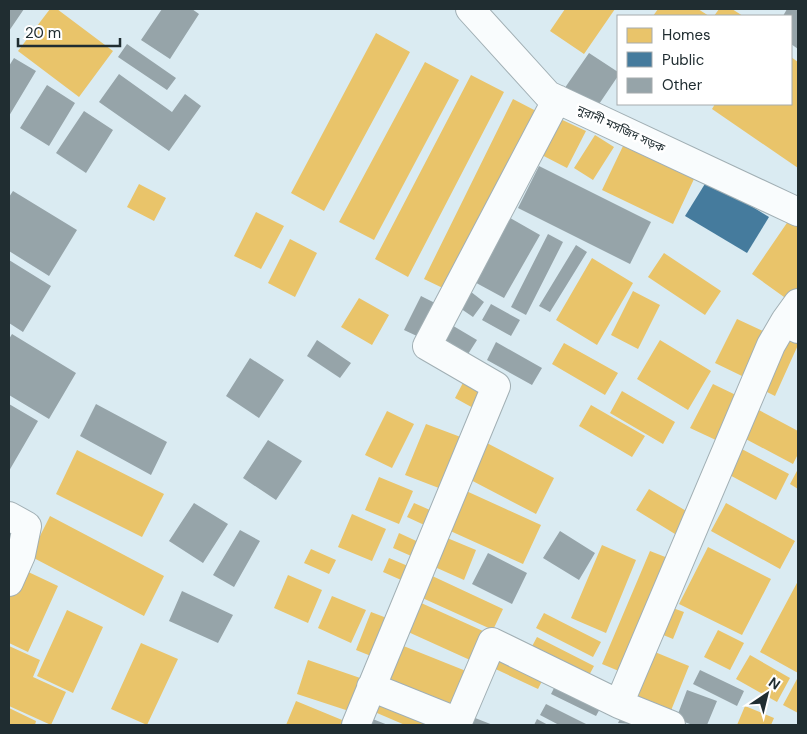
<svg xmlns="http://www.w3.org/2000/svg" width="807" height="734" viewBox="0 0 807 734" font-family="'DM Sans','Noto Sans Bengali',sans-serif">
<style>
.homes{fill:#e9c46a}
.public{fill:#457b9d}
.building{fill:#96a4a9}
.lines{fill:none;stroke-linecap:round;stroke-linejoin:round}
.minor-casing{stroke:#a1afb4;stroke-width:30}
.minor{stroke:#f9fcfd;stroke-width:28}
.labels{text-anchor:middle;stroke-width:5;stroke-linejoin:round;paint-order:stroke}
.street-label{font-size:12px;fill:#202d31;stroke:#fff}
</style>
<rect width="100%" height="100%" fill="#daebf2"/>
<path class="homes" d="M50 9H57L113 51 79 97 18 51Z
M565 9H615L584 54 550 31Z
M658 9H698L709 16H653Z
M719 9H732L743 16H714Z
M376 33 410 52 324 211 291 193Z
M791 57 798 62V168L712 109 715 104H791Z
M425 62 459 80 374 240 339 222Z
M471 75 504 92 408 277 375 259Z
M513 99 538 112 449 291 424 279Z
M554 116 586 131 567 168 536 152Z
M595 135 614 147 593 180 574 168Z
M623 146 694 179 673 224 602 190Z
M139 184 166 198 154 221 127 207Z
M256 212 284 226 261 269 234 256Z
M791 217 798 222V292L791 302 752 274Z
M290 239 317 253 295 297 268 283Z
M664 253 721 291 705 315 648 277Z
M592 258 633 283 597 345 556 320Z
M633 291 660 305 638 349 611 335Z
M359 298 389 315 372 345 341 327Z
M737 319 765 332 742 376 715 363Z
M785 332 798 337V345L775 396 759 388Z
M660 340 711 371 688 410 637 379Z
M564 343 618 373 605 395 552 364Z
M466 377 486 388 475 409 455 398Z
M713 384 740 397 718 441 690 428Z
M622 391 675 422 663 444 610 413Z
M591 405 645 436 632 457 579 426Z
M757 409 798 431V454L793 464 742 437Z
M387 411 414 424 392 468 365 455Z
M426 424 466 439 444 490 405 475Z
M483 441 554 478 536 514 465 477Z
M738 447 789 474 776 500 724 472Z
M77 450 164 494 142 537 56 494Z
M798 469V489L790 484Z
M379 477 413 491 399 524 365 510Z
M649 489 688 512 675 534 636 510Z
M464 490 541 525 523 564 446 529Z
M414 503 439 514 433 529 407 517Z
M726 503 795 541 780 569 711 531Z
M352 514 386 529 372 561 338 547Z
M50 516 164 576 144 616 30 556Z
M399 533 425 545 418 559 393 548Z
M440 535 476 550 464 580 428 564Z
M602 545 636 560 606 633 571 618Z
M708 547 771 579 742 635 679 604Z
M311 549 336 560 329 574 304 563Z
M650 551 673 560 626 674 602 664Z
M389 558 415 569 408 583 383 572Z
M22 569 58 586 28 652 9 643V597Z
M428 574 503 609 493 630 418 596Z
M288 575 322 590 308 623 274 608Z
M798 581V673L760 652Z
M332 596 366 610 351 643 318 628Z
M419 602 483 631 470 660 406 631Z
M667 606 684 612 673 639 656 632Z
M67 610 103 627 73 693 37 676Z
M371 612 392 620 376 658 356 650Z
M544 613 601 642 593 657 536 628Z
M718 630 744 643 730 670 704 657Z
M537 637 594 666 586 681 529 652Z
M141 643 178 659 147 725 111 709Z
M401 645 466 671 450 711 385 685Z
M9 646 40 660 33 677 66 692 51 725 9 706Z
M650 650 689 666 668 718 629 702Z
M495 652 545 675 538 689 489 666Z
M750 655 790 678 777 702 736 679Z
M308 660 366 680 355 713 297 694Z
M797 679 798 680V713L783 705Z
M376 696 441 725H405L370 710Z
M296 701 347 722 346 725H286Z
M745 706 774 718 771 725H737Z
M9 708 36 721 35 725H9Z"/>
<path class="public" d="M708 179 769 217 747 253 685 216Z"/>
<path class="building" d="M9 9H24L9 31Z
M162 9H192L199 14 170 59 141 40Z
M787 9H798V49L791 44V16H783Z
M127 44 176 78 167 90 118 57Z
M589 53 618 72V76L593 113 562 92Z
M14 58 36 71 9 116V66Z
M119 74 172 112 185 94 201 106 169 151 99 102Z
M47 85 75 103 49 146 20 128Z
M84 111 113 130 86 173 56 153Z
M539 166 651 222 630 264 518 208Z
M13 191 77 230 49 276 9 251V197Z
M505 215 540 235 504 298 469 279Z
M548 234 563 242 526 315 511 307Z
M576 245 587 252 550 312 539 306Z
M9 260 51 286 23 332 9 323Z
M466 288 484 302 473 317 454 304Z
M421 296 435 303 419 337 404 330Z
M491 304 520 320 511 336 482 320Z
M450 324 477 340 463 362 437 345Z
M12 334 76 373 49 419 9 395V339Z
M317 340 351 363 340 378 307 356Z
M496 342 542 368 532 385 487 360Z
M250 358 284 380 259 418 226 396Z
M9 404 38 421 9 471Z
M96 404 167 442 151 475 80 436Z
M268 440 302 461 276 500 243 478Z
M194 503 228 524 203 563 169 541Z
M240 530 260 541 234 587 213 575Z
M560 531 595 553 579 580 543 558Z
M488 553 527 573 512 604 472 584Z
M182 591 233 615 218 643 169 621Z
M700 670 744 691 737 706 693 684Z
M557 682 602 705 596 716 551 694Z
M687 690 717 701 707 725H693L676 719Z
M546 704 588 725H559L540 715Z
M622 715 647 725 618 723Z
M470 716 493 725H467Z
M370 718 388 725H367Z
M537 719 548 725H534Z"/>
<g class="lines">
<defs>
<path id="minor" d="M470 9 548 95 798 212
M785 321 798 303
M9 516 27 526 21 555 9 582
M371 687 458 722 457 725
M619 704 671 725
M458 722 492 642 619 704 771 345 785 321 798 329
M356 725 496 386 427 346 557 99"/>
</defs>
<use href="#minor" class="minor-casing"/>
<use href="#minor" class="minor"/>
</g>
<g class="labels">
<g class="street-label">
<text transform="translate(621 129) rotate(25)" y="4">নুরানী মসজিদ সড়ক</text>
</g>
</g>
<rect width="807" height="734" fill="none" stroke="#202d31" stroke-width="20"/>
<rect x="617" y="15" width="175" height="90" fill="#ffffff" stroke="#a6abad"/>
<rect x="627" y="28" width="25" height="15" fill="#e9c46a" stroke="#a6abad"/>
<text x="662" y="40" font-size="15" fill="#202d31">Homes</text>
<rect x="627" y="52" width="25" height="15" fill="#457b9d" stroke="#a6abad"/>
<text x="662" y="65" font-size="15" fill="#202d31">Public</text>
<rect x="627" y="78" width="25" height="15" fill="#96a4a9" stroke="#a6abad"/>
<text x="662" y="90" font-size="15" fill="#202d31">Other</text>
<g transform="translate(767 694) rotate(35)" stroke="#ffffff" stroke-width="4" paint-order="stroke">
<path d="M0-4L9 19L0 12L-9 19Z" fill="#202d31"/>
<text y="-8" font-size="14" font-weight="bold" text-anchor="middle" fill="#202d31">N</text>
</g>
<path d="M18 38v8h102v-8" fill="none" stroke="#202d31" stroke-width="2.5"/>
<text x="25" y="38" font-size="15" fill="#202d31" stroke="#ffffff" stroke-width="4" paint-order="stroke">20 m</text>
</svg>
